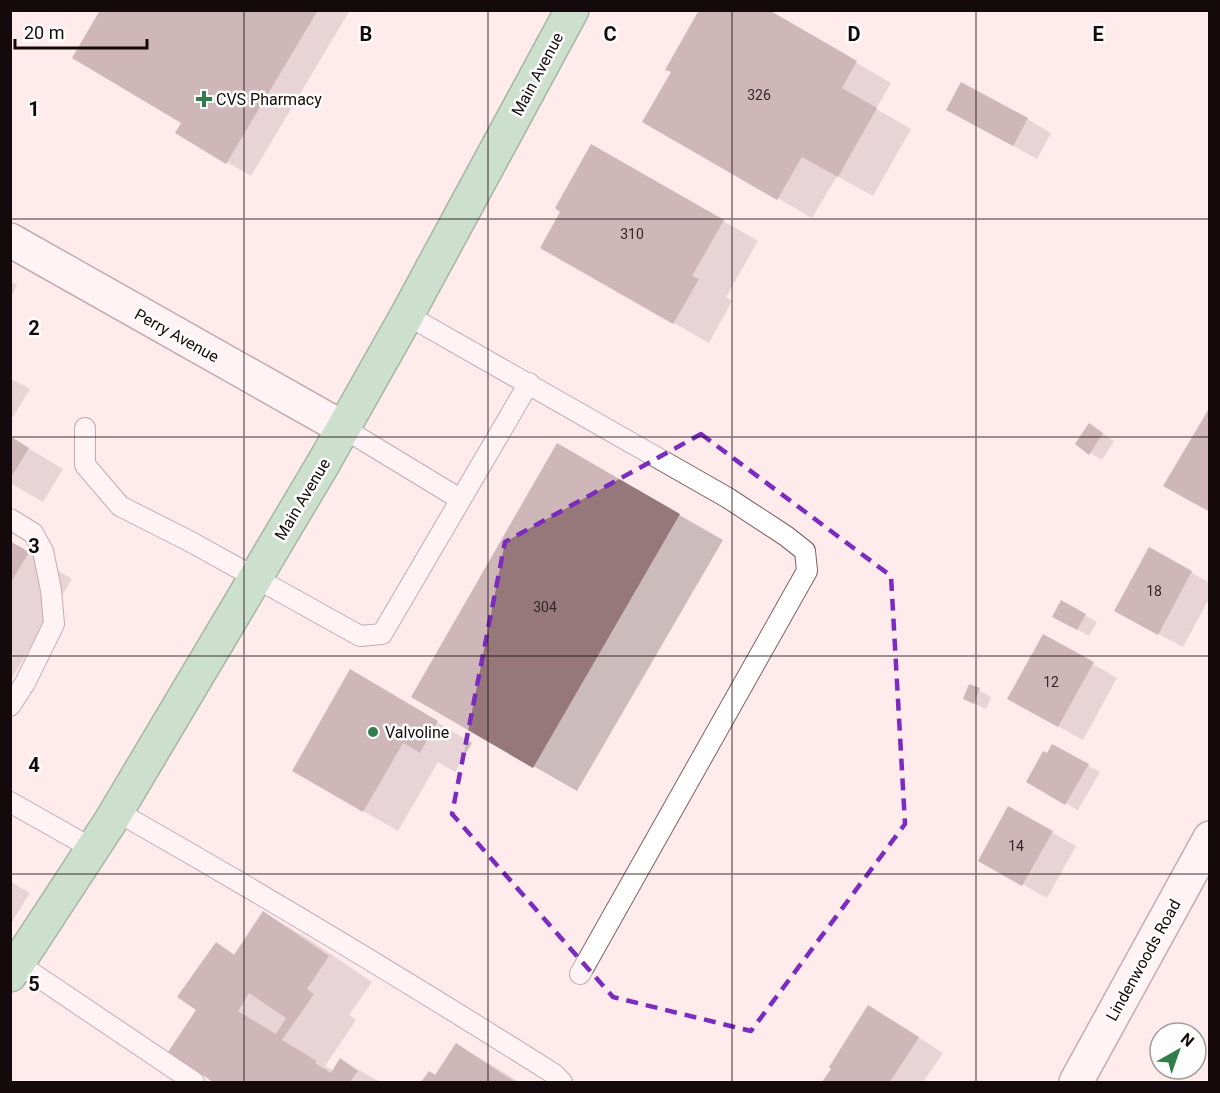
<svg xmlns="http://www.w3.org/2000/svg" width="1220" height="1093" viewBox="0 0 1220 1093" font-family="Roboto,sans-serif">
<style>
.shadow{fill:#0003}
.building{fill:#96787b;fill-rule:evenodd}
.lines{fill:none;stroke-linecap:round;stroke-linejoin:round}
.service-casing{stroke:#7d6163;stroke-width:22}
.minor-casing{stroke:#7d6163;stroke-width:36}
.primary-casing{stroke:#367a4c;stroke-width:36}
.service{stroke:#fff;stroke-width:20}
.minor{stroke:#fff;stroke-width:33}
.primary{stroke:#91d4a9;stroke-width:33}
.marked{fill:none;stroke:#7b2cbf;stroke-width:4.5;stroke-dasharray:12 8;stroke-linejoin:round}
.grid{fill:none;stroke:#150a0b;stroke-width:1.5;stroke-opacity:0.55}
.poi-dot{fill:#317d4c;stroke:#fdfdfd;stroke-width:2}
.labels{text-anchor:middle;stroke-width:5;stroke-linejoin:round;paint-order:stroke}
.number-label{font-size:14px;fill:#352627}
.street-label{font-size:16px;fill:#150a0b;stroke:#fdfdfd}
.poi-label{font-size:16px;fill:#150a0b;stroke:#fdfdfd;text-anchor:start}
.grid-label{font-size:20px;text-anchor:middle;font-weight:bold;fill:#150a0b;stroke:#fdfdfd;stroke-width:5;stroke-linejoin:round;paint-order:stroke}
</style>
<rect width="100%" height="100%" fill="#ffeaec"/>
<path class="shadow" d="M102 10H350L251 176 177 133 183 123Z
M766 10 891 83 876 109 911 129 873 196 837 176 812 218 644 121 673 72Z
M1027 119 1051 133 1037 159 972 123Z
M592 146 758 241 726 297 732 301 709 343 542 248 562 211Z
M10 281 17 285 11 297H10Z
M10 378 30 389 10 422Z
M1101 432 1114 441 1102 460 1090 453Z
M10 437 63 469 43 502 10 483Z
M557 445 723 540 577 791 413 697Z
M10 542 72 579 10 681Z
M1149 549 1210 583V597L1183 647 1140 624Z
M1061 602 1097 622 1089 636 1054 616Z
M1044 636 1117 678 1083 740 1009 699Z
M979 690 991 697 986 709 965 699Z
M385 691 472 743 455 772 438 762 398 831 294 771Z
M1053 746 1100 772 1078 810 1028 782Z
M1009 808 1076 846 1047 898 980 860Z
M10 881 30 893 10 925Z
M264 913 307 938 372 982 349 1015 356 1020 325 1066 334 1071 341 1060 380 1082H215L170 1052 198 1010 216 944 236 955Z
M893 1021 943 1053 923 1082H824L833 1068Z
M457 1045 500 1070 519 1082H423L429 1073 436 1077Z"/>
<path class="building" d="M100 10H318L226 164 175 133 181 123 72 58Z
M699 10H769L857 61 842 88 877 108 838 177 802 157 777 200 642 122 671 72 665 70Z
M961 82 1028 118 1013 146 946 110Z
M591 144 724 220 692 276 699 279 673 324 540 248 560 212 555 208Z
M1210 407V512L1163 486Z
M1089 423 1103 433 1089 455 1075 444Z
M10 436 29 448 10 479Z
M557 443 680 514 533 768 411 697Z
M10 541 29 552 10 584Z
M1149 547 1192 571 1158 635 1114 611Z
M1061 600 1086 614 1077 630 1052 617Z
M1043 634 1094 662 1058 727 1007 699Z
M350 669 438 721 420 753 403 743 363 812 292 771Z
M969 684 980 688 974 704 963 699Z
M1052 744 1089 764 1065 805 1026 782 1043 751 1047 753Z
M1008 806 1053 831 1022 886 978 861Z
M263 911 329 956 307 989 314 994 282 1040 317 1061 315 1063 331 1073 340 1058 358 1071 350 1082H213L168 1052 196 1010 177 997 216 942 234 955ZM249 993 286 1018 276 1034 238 1011Z
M868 1005 919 1037 890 1082H822L831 1069 829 1067Z
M456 1043 515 1082H421L429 1071 435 1075Z"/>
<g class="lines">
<defs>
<path id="service" d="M407 315 728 498 786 536 805 551 807 571 580 974
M85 428V465L120 506 193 543 360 636 382 634 529 383
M343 428 460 499
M10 519 33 533 43 551 51 590 54 624 25 683 10 706
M10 802 93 849
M116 811C264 895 410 983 554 1074L562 1082
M10 958 194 1082"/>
<path id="minor" d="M10 240 343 428
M1076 1082 1210 838"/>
<path id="primary" d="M10 975 112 819 323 464 407 315 572 10"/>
</defs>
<use href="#service" class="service-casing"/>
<use href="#minor" class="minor-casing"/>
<use href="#primary" class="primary-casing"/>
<use href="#service" class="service"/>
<use href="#minor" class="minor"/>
<use href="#primary" class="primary"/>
</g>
<path d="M0 0H1220V1093H0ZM701 434 891 576 905 824 751 1031 613 997 452 814 505 542Z" fill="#ffeaec" fill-opacity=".55" fill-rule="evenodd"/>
<path class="marked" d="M701 434 891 576 905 824 751 1031 613 997 452 814 505 542Z"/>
<path class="grid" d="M244 10V1082M488 10V1082M732 10V1082M976 10V1082M10 219H1210M10 437H1210M10 656H1210M10 874H1210"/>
<g class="poi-dot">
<path d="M201 90h6v6h6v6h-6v6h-6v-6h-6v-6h6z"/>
<circle cx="373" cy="732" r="6"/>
</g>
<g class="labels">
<g class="number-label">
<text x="759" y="100">326</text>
<text x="632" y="239">310</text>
<text x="1154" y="596">18</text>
<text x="545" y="612">304</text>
<text x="1051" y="687">12</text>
<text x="1016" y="851">14</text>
</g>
<g class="street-label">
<text transform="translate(537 74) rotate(-62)" y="6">Main Avenue</text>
<text transform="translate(177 335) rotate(29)" y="6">Perry Avenue</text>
<text transform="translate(302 499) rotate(-59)" y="6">Main Avenue</text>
<text transform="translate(1143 960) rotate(-61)" y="6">Lindenwoods Road</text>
</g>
<g class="poi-label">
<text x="216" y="105">CVS Pharmacy</text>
<text x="385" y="738">Valvoline</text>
</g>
</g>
<g class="grid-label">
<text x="366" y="41">B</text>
<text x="610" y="41">C</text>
<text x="854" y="41">D</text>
<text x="1098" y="41">E</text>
<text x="34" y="116">1</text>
<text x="34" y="335">2</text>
<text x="34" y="553">3</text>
<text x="34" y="772">4</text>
<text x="34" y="991">5</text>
</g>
<rect width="1220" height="1093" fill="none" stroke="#150a0b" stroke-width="24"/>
<g transform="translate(1178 1051) rotate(40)"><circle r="28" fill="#fdfdfd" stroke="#a09c9c" stroke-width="1.5"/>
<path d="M0-4.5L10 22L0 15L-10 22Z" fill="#317d4c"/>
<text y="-9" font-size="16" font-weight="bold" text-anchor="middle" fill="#150a0b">N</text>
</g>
<path d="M15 39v9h132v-9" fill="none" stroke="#150a0b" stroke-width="3"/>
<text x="24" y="39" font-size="18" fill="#150a0b" stroke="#fdfdfd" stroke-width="4.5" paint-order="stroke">20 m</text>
</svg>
